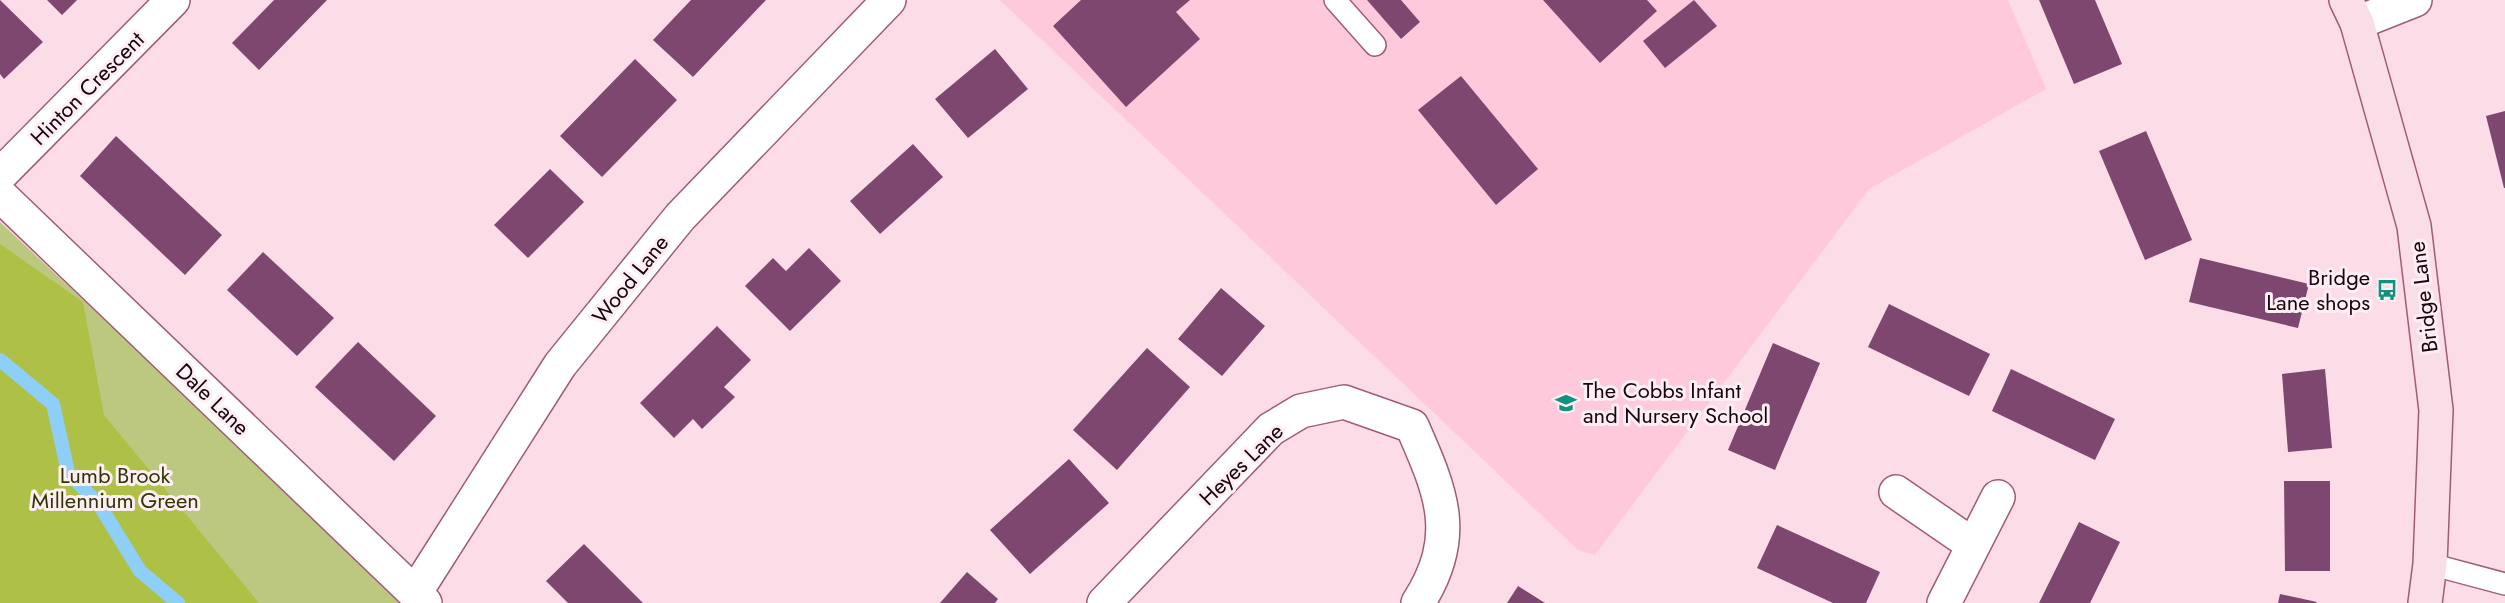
<svg xmlns="http://www.w3.org/2000/svg" width="2505" height="603" viewBox="0 0 2505 603" font-family="Jost,sans-serif">
<style>
.built{fill:#fecadb}
.green{fill:#bcc880}
.forest{fill:#afc047}
.lines{fill:none;stroke-linecap:round;stroke-linejoin:round}
.stream{stroke:#8ecff8;stroke-width:14}
.building{fill:#7d4770}
.lane-casing{stroke:#a05c75;stroke-width:24}
.street-casing{stroke:#a05c75;stroke-width:36}
.secondary-casing{stroke:#a05c75;stroke-width:36}
.lane{stroke:#fff;stroke-width:21}
.street{stroke:#fff;stroke-width:33}
.secondary{stroke:#f9dee8;stroke-width:33}
.labels{text-anchor:middle;stroke-width:6;stroke-linejoin:round;paint-order:stroke}
.street-label{font-size:22px;fill:#19030c;stroke:#ffeef3}
.poi-label{font-size:22px;fill:#19030c;stroke:#ffeef3;text-anchor:end}
.park-label{font-size:22px;fill:#313704;stroke:#ffeef3}
</style>
<rect width="100%" height="100%" fill="#fcdce6"/>
<path class="built" d="M1000 0H2008L2046 89 1869 189 1595 555 1578 550Z"/>
<path class="green" d="M0 222 407 603H0Z"/>
<path class="forest" d="M0 244 83 302 104 415 259 603H0Z"/>
<g class="lines">
<path class="stream" d="M0 360 53 404 68 472 100 506 140 571 178 603"/>
</g>
<path class="building" d="M0 0 43 42 4 79 0 74Z
M47 0H77L62 15Z
M274 0H327L259 70 232 43Z
M691 0H766L693 77 653 40Z
M1081 0H1190L1176 12 1200 39 1126 107 1053 26Z
M1367 0H1401L1420 22 1401 39Z
M1543 0H1647L1657 11 1600 63Z
M1694 0 1717 26 1665 68 1643 41Z
M2039 0H2095L2122 64 2074 84Z
M995 49 1028 89 968 138 935 99Z
M635 59 677 100 602 177 560 136Z
M1461 76 1538 169 1496 205 1418 110Z
M2505 111V188H2504L2486 116Z
M2146 131 2192 240 2145 260 2099 151Z
M116 136 222 235 185 275 80 176Z
M913 144 943 177 880 234 850 201Z
M550 169 584 202 528 258 494 225Z
M809 248 841 281 790 331 745 286 773 258 786 271Z
M263 252 334 318 297 356 227 290Z
M2200 258 2309 284 2298 328 2189 302Z
M1221 288 1265 326 1222 376 1178 339Z
M1889 304 1990 354 1969 396 1868 347Z
M717 326 751 360 724 387 735 397 702 429 693 419 674 438 640 403Z
M358 342 436 416 394 461 315 387Z
M1773 343 1820 363 1775 470 1728 450Z
M1147 348 1190 387 1117 470 1073 430Z
M2011 369 2115 419 2095 460 1992 411Z
M2325 369 2332 448 2288 452 2282 374Z
M1069 459 1109 503 1030 574 990 530Z
M2284 481H2330V571H2285Z
M2079 522 2120 542 2090 603H2039Z
M1777 525 1880 572 1866 603H1833L1757 568Z
M584 544 643 603H568L546 581Z
M967 572 998 599 995 603H940Z
M1518 586 1545 603H1507Z
M2280 594 2317 602 2316 603H2278Z"/>
<g class="lines">
<defs>
<path id="lane" d="M1335 0 1375 45
M2430 564 2505 584"/>
<path id="street" d="M2357 23 2415 0
M0 175 173 0
M0 195 425 603
M1896 492 1973 545
M415 593 560 365 680 217 889 0
M1104 603 1271 429 1301 411 1344 402 1412 426C1441 492 1461 536 1418 603
M1944 603 1998 497"/>
<path id="secondary" d="M2346 0 2357 23 2414 226 2436 410 2430 564 2425 603"/>
</defs>
<use href="#lane" class="lane-casing"/>
<use href="#street" class="street-casing"/>
<use href="#secondary" class="secondary-casing"/>
<use href="#lane" class="lane"/>
<use href="#street" class="street"/>
<use href="#secondary" class="secondary"/>
</g>
<defs>
<symbol id="bus-bare" viewBox="-9 -9 18 18"><path d="M-5-6H5V4H4V6H2V4H-2V6H-4V4H-5ZM-3.5-4V0h7V-4ZM-3.5 1.2v1.5H-2V1.2ZM2 1.2v1.5H3.5V1.2Z" fill="#0f937d" stroke="#ffeef3" stroke-width="2.5" paint-order="stroke"/></symbol>
<symbol id="school-bare" viewBox="-9 -9 18 18"><path d="M0-5L7-2L0 1L-7-2ZM-4 1L0 2.5L4 1V4Q0 6-4 4Z" fill="#0f937d" stroke="#ffeef3" stroke-width="2.5" paint-order="stroke"/></symbol>
</defs>
<g fill-rule="evenodd">
<use href="#bus-bare" x="2372" y="275" width="30" height="30"/>
<use href="#school-bare" x="1551" y="388" width="30" height="30"/>
</g>
<g class="labels">
<g class="street-label">
<text transform="translate(87 88) rotate(-45)" y="8">Hinton Crescent</text>
<text transform="translate(630 279) rotate(-51)" y="8">Wood Lane</text>
<text transform="translate(2423 297) rotate(-97)" y="8">Bridge Lane</text>
<text transform="translate(213 399) rotate(44)" y="8">Dale Lane</text>
<text transform="translate(1241 464) rotate(-44)" y="8">Heyes Lane</text>
</g>
<g class="poi-label">
<text x="2370" y="285">Bridge<tspan x="2370" dy="25">Lane shops</tspan></text>
<text x="1583" y="398" text-anchor="start">The Cobbs Infant<tspan x="1583" dy="25">and Nursery School</tspan></text>
</g>
<g class="park-label">
<text x="115" y="483">Lumb Brook<tspan x="115" dy="25">Millennium Green</tspan></text>
</g>
</g>
</svg>
